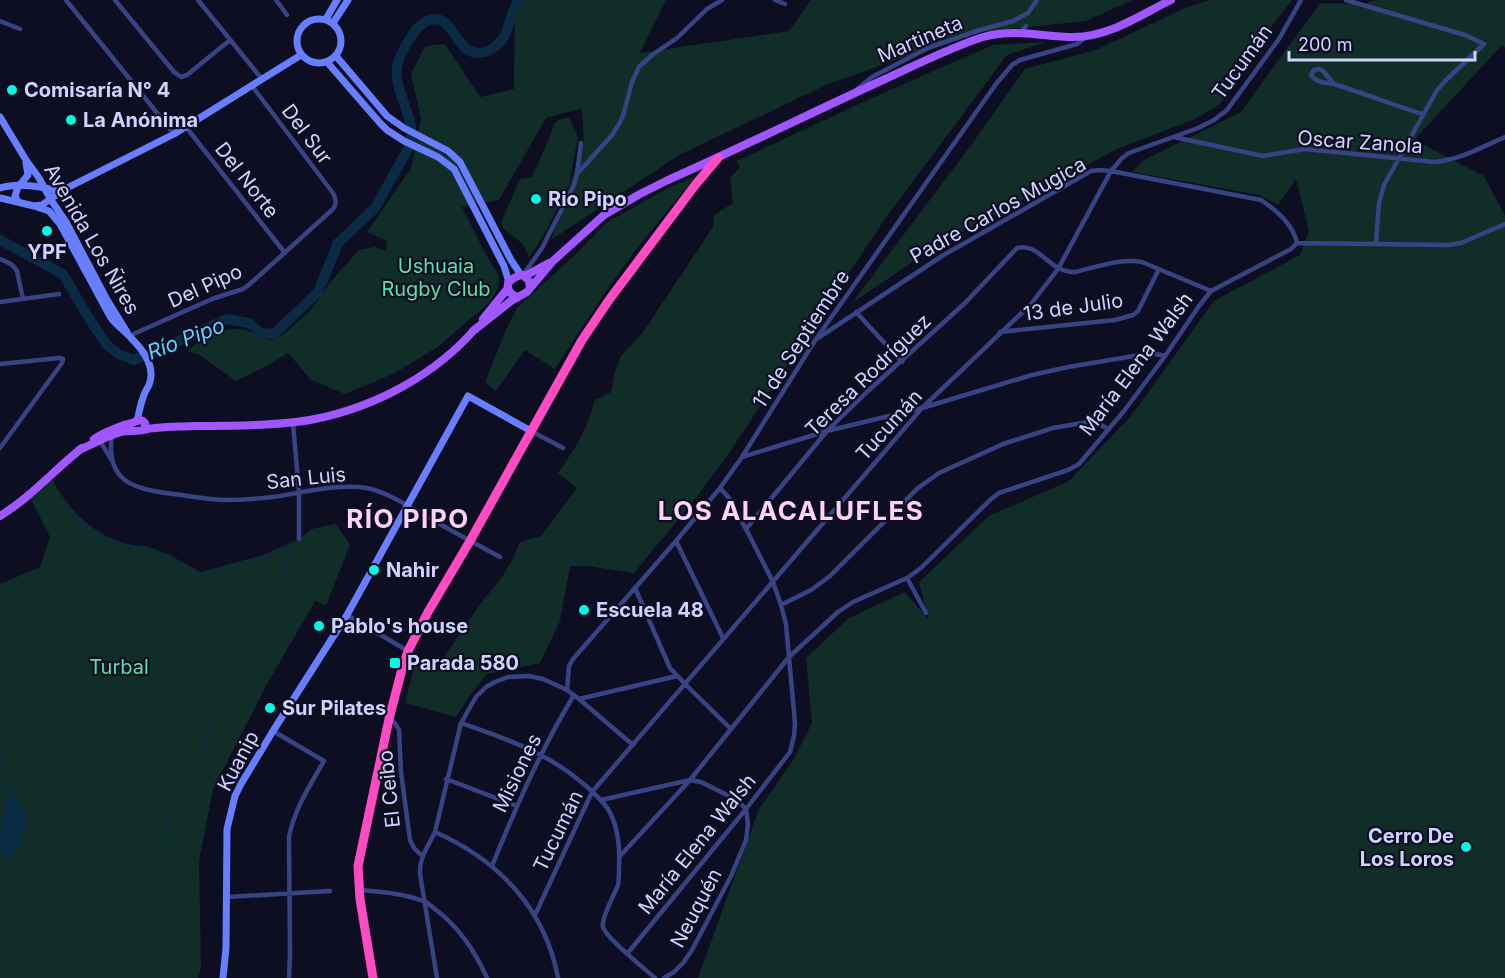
<svg xmlns="http://www.w3.org/2000/svg" width="1505" height="978" viewBox="0 0 1505 978" font-family="Inter,sans-serif">
<style>
.green{fill:#112d27}
.water{fill:#0b2b45}
.lines{fill:none;stroke-linecap:round;stroke-linejoin:round}
.stream{stroke:#0b2b45;stroke-width:1.5}
.river{stroke:#0b2b45;stroke-width:10}
.street{stroke:#384383;stroke-width:4.5}
.secondary{stroke:#677fff;stroke-width:7}
.primary{stroke:#a157ff;stroke-width:8}
.highway{stroke:#ff4bc3;stroke-width:9}
.poi-dot{fill:#00fbe5;stroke:#0e0e23;stroke-width:2}
.labels{text-anchor:middle;stroke-width:4.5;stroke-linejoin:round;paint-order:stroke}
.street-label{font-size:20px;fill:#d0d3ff;stroke:#0e0e23}
.poi-label{font-size:20px;font-weight:bold;fill:#d0d3ff;stroke:#0e0e23;text-anchor:start}
.park-label{font-size:20px;fill:#5ae1a6;stroke:#0e0e23}
.water-label{font-size:21px;font-style:italic;fill:#5ed2ff;stroke:#0e0e23}
.district-label{font-size:26px;font-weight:bold;letter-spacing:1.5px;fill:#ffd2f7;stroke:#0e0e23}
</style>
<rect width="100%" height="100%" fill="#0e0e23"/>
<path class="green" d="M515 0H666L640 53 789 31 811 0H1132L1086 21 971 33 826 85 679 155 551 240 584 143 582 108 546 118 499 200 462 207 485 253 499 276 498 288 490 302 439 346 395 373 345 394 311 380 288 353 263 368 236 381 200 355 188 351C200 339 222 327 240 329 248 329 262 338 272 340L283 335 310 311 332 280 359 250 375 247 386 251 387 241 367 232 411 168 421 118 411 74 425 46 445 44 480 97 514 89Z
M1210 0H1292L1257 45 1220 104 1195 119 1117 149 933 248 852 303 972 144 1025 69 1096 50 1185 8Z
M1375 0H1505V48L1502 45 1414 140 1484 176 1505 216V978H698L759 809 794 759 812 723 806 658 849 618 905 592 929 620 919 582 989 516 1069 481 1131 416 1214 301 1300 255 1309 231 1296 179 1278 205 1259 195 1132 172 1144 160 1241 112 1320 3 1364 4Z
M1046 42 1007 55 887 216 731 450 699 494 634 573 587 566H570L560 621 540 663 487 674 470 695 456 717 405 703 417 656 439 664 481 603 502 577 512 560 520 542 541 536 577 488 558 473C576 447 587 431 595 400L611 392 615 371 621 356 643 332 713 227 714 215 733 203 730 178 740 167 737 161 874 97 993 45Z
M569 118 578 137 569 184 548 227 537 246 529 257 523 244 504 229 501 222 520 179 532 177 549 139 555 122 561 119Z
M696 176 634 252 604 294 555 369 525 350 496 391 485 382 509 323 517 308 577 253 606 223 666 189Z
M50 475C65 507 93 536 128 544 141 547 151 547 164 553 177 558 189 566 201 572L266 554 299 539 312 529 336 524 350 545 326 605 315 601 266 686 213 789 199 861 201 968 198 978H0V584L40 567 50 537 29 495Z"/>
<path class="water" d="M10 794 20 801 25 813 27 823 23 832 21 845 13 850V859L3 856 0 852V831L4 809Z"/>
<g class="lines">
<path class="stream" d="M59 495C75 518 99 538 126 545 132 546 139 546 145 547 165 552 183 564 201 574L267 556 289 547
M0 750 10 794
M172 870 164 837 167 820 195 769 204 741 216 714 230 689 260 619 282 574 291 547"/>
<path class="river" d="M0 240 63 274 85 312 106 344 117 353 133 360 154 352 227 319 249 323 261 333 274 334 318 292 338 243 375 208 409 147C420 123 393 93 397 67 399 55 406 44 413 34 417 27 426 19 435 19 457 20 456 59 485 52 492 50 499 44 503 38 507 33 509 23 511 17 513 11 516 6 518 0"/>
<path class="street" d="M66 0 174 134
M115 0 174 72 181 77 187 75 230 40
M198 0 262 79
M276 0 287 15
M775 0 785 4
M1346 0 1465 35 1484 44 1447 79 1437 90 1384 185 1379 203 1376 243
M0 21 20 29
M1020 33 1026 26
M1334 84 1323 71 1319 69 1314 70 1311 75C1317 84 1328 82 1337 85 1365 94 1394 105 1422 114
M857 89 872 77 928 48 980 30 1013 21 1028 13 1037 0
M186 127 285 253
M1174 137 1263 156 1305 149 1434 162C1460 160 1482 147 1505 137
M577 174 612 135 619 124 623 116 632 82 639 67 652 55 677 38 707 9 722 0
M0 259C8 262 13 264 17 271L23 299
M523 275 542 248 574 185 577 174 581 143
M0 302 59 294
M856 312 902 362
M1000 332 1115 320 1133 315 1138 311 1159 269
M129 336 212 299 243 289 250 284 333 209C337 203 336 199 333 193L252 86
M818 338 942 256 1091 171 1099 170 1111 171 1261 200C1276 210 1293 224 1297 243
M0 364 59 358 63 359 62 363 0 448
M293 423 299 493V539
M531 431 563 448
M112 435C105 482 134 489 173 494 189 496 206 499 223 500 239 500 256 499 273 497 302 493 339 483 367 488 390 493 409 507 429 518 452 531 476 544 500 557
M100 441 111 459
M742 457 827 431 922 408 1032 375 1068 367 1146 354H1156L1165 356
M746 529 827 431 868 391 965 303 1017 248C1040 242 1049 273 1075 272 1097 267 1120 258 1142 262L1211 291
M676 541 723 638
M907 578 926 613
M635 588 670 668 685 684 731 729
M781 605 811 590 830 576 918 488 939 473 1003 444 1053 428 1094 421 1108 429
M347 615 408 651
M567 690 569 666 573 659 676 541 720 488 742 457 816 339 996 84 1012 65 1020 60 1077 44 1086 37
M579 699 677 676
M389 719 395 723 399 730 401 772 410 840 414 848 422 856
M461 723C509 740 547 752 586 786 594 793 602 800 608 809 618 826 620 848 619 867 619 873 619 879 618 885 614 895 601 919 603 927 606 938 645 969 655 978
M273 731 324 761C310 785 294 810 289 837L290 954 289 978
M446 779 517 806
M601 800 690 780 701 782 737 800 746 809 748 824 746 840 731 876 692 950 683 963 674 972 664 978
M435 832C498 860 545 908 558 978
M620 856 690 780 789 657 838 612 853 602 907 578 921 568 991 499 999 493 1068 470 1079 464 1124 411 1165 356 1199 306 1211 291 1291 249 1297 243 1449 245 1461 243 1505 224
M492 866C516 807 541 749 574 695
M359 890C380 892 403 893 423 901 427 902 431 906 435 909 459 927 475 951 487 978
M227 897 330 891
M535 915 592 792 922 408 1031 304 1058 269 1111 171 1122 158 1129 153 1198 128 1214 120 1227 110 1279 39 1301 0
M627 954 746 809 790 752 794 736 795 723 786 624 781 605 773 582 746 529 729 498 720 488
M437 978 420 874C419 857 428 847 435 832L461 723 476 697 486 687 495 682 508 677 529 676 543 679 567 690 579 699 633 745"/>
<path class="secondary" d="M297 41a22 22 0 1 1 44 0a22 22 0 1 1-44 0Z
M326 19 337 0
M333 23 348 0
M336 56 387 116 404 128 448 151 460 162 511 260 521 275
M327 62 380 123 387 130 404 141 438 157 454 169 504 266 508 279V283
M0 117 26 160 39 178 51 200 66 222 106 298 127 332
M0 188C13 184 27 185 40 187 47 188 53 191 60 190
M0 198 34 206 42 205 63 190 174 134 301 55
M18 202 15 196 18 187 28 175 26 163
M37 207 49 211 60 224 111 318C117 326 125 331 131 338 144 351 156 367 149 385 147 389 144 393 143 398 140 405 139 414 137 421
M223 978 226 948 227 829 235 796 241 784 273 731 347 615 468 396 531 431"/>
<path class="primary" d="M525 276 549 263
M518 297C510 295 507 290 508 283 512 279 517 275 523 275L529 281 530 287
M483 319 508 288
M473 331 511 301 527 292 553 261 604 215 640 194 668 180C740 148 811 113 883 80 916 65 949 48 983 37 1017 28 1042 37 1074 37 1109 37 1140 15 1171 0
M94 439C103 433 113 429 124 425 129 424 134 423 139 420L143 421 145 423V429
M79 450C93 444 107 436 121 432 129 430 136 432 143 430 159 426 176 427 193 426 214 426 235 426 256 425 276 424 296 423 315 419 375 407 435 375 475 329
M0 516C31 497 54 470 82 448"/>
<path class="highway" d="M373 978 360 899 358 866 389 719 402 669 408 651 428 612 470 541 582 340 609 300 696 184 718 158"/>
</g>
<g class="poi-dot">
<circle cx="12" cy="90" r="6"/>
<circle cx="71" cy="120" r="6"/>
<circle cx="536" cy="199" r="6"/>
<circle cx="47" cy="231" r="6"/>
<circle cx="374" cy="570" r="6"/>
<circle cx="584" cy="610" r="6"/>
<circle cx="319" cy="626" r="6"/>
<rect x="389" y="657" width="12" height="12" rx="3"/>
<circle cx="270" cy="708" r="6"/>
<circle cx="1466" cy="847" r="6"/>
</g>
<g class="labels">
<g class="street-label">
<text transform="translate(920 39) rotate(-23)" y="7">Martineta</text>
<text transform="translate(1242 62) rotate(-54)" y="7">Tucumán</text>
<text transform="translate(307 134) rotate(53)" y="7">Del Sur</text>
<text transform="translate(1360 142) rotate(4)" y="7">Oscar Zanola</text>
<text transform="translate(247 180) rotate(52)" y="7">Del Norte</text>
<text transform="translate(998 210) rotate(-29)" y="7">Padre Carlos Mugica</text>
<text transform="translate(92 239) rotate(60)" y="7">Avenida Los Ñires</text>
<text transform="translate(205 286) rotate(-24)" y="7">Del Pipo</text>
<text transform="translate(1073 307) rotate(-8)" y="7">13 de Julio</text>
<text transform="translate(801 339) rotate(-57)" y="7">11 de Septiembre</text>
<text transform="translate(1136 364) rotate(-53)" y="7">María Elena Walsh</text>
<text transform="translate(868 375) rotate(-44)" y="7">Teresa Rodríguez</text>
<text transform="translate(889 425) rotate(-48)" y="7">Tucumán</text>
<text transform="translate(306 478) rotate(-6)" y="7">San Luis</text>
<text transform="translate(238 761) rotate(-62)" y="7">Kuanip</text>
<text transform="translate(517 773) rotate(-64)" y="7">Misiones</text>
<text transform="translate(389 789) rotate(-96)" y="7">El Ceibo</text>
<text transform="translate(558 831) rotate(-64)" y="7">Tucumán</text>
<text transform="translate(697 844) rotate(-51)" y="7">María Elena Walsh</text>
<text transform="translate(696 908) rotate(-62)" y="7">Neuquén</text>
</g>
<g class="poi-label">
<text x="24" y="97">Comisaría N° 4</text>
<text x="83" y="127">La Anónima</text>
<text x="548" y="206">Rio Pipo</text>
<text x="47" y="259" text-anchor="middle">YPF</text>
<text x="386" y="577">Nahir</text>
<text x="596" y="617">Escuela 48</text>
<text x="331" y="633">Pablo's house</text>
<text x="407" y="670">Parada 580</text>
<text x="282" y="715">Sur Pilates</text>
<text x="1454" y="843" text-anchor="end">Cerro De<tspan x="1454" dy="23">Los Loros</tspan></text>
</g>
<g class="park-label">
<text x="436" y="273">Ushuaia<tspan x="436" dy="23">Rugby Club</tspan></text>
<text x="119" y="674">Turbal</text>
</g>
<g class="water-label">
<text transform="translate(186 339) rotate(-21)" y="7">Río Pipo</text>
</g>
<g class="district-label">
<text x="791" y="520">LOS ALACALUFLES</text>
<text x="408" y="528">RÍO PIPO</text>
</g>
</g>
<path d="M1289 51v9h186v-9" fill="none" stroke="#d0d3ff" stroke-width="3"/>
<text x="1298" y="51" font-size="18" fill="#d0d3ff" stroke="#0e0e23" stroke-width="4.5" paint-order="stroke">200 m</text>
</svg>
